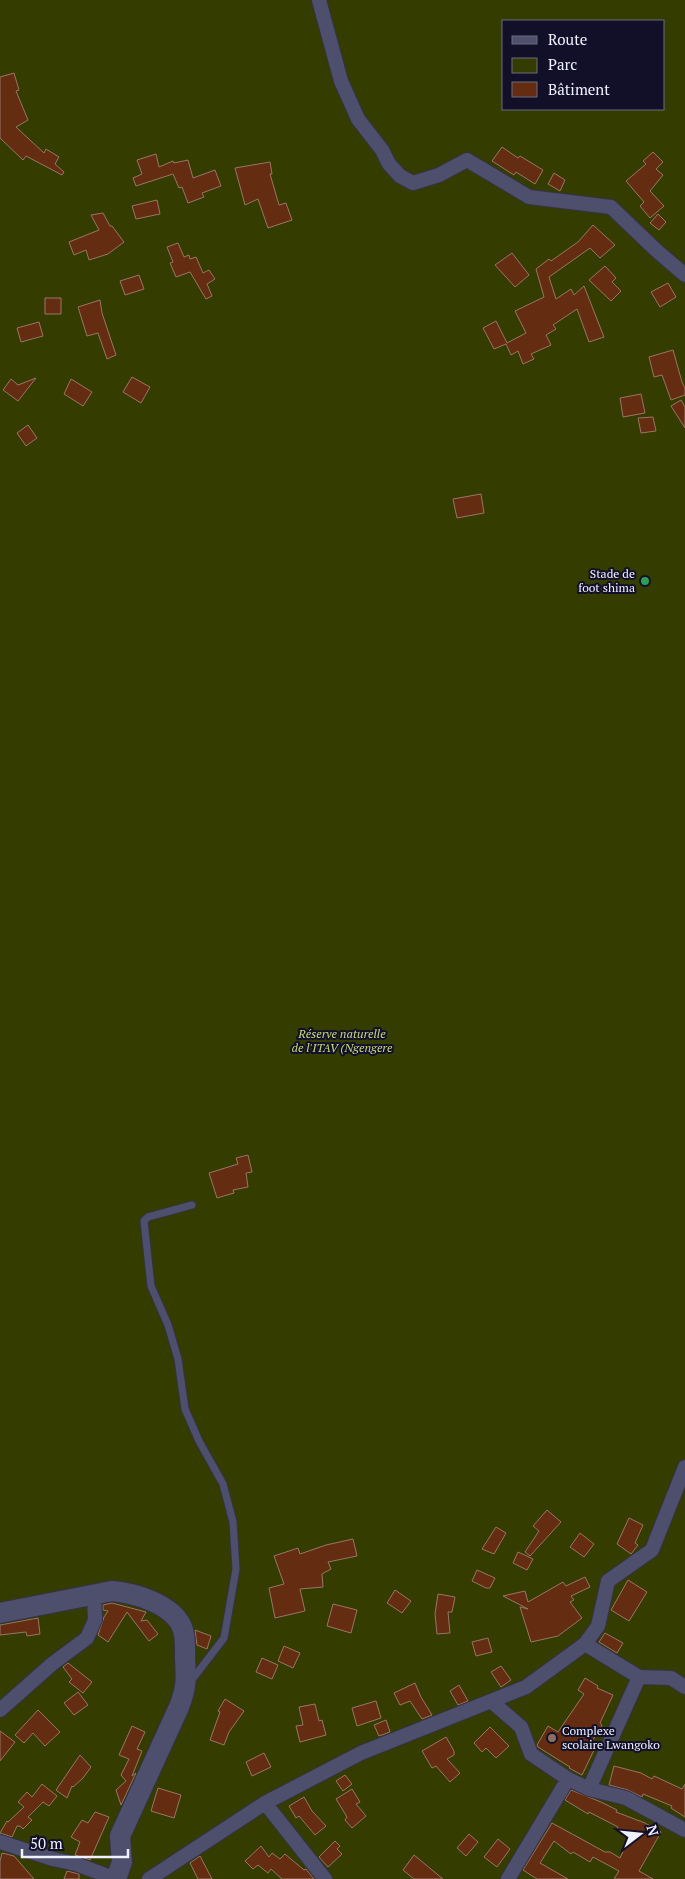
<svg xmlns="http://www.w3.org/2000/svg" width="685" height="1879" viewBox="0 0 685 1879" font-family="'PT Serif',serif">
<style>
.green{fill:#343c00;fill-rule:evenodd}
.building{fill:#642d11;stroke:#987667}
.lines{fill:none;stroke-linecap:round;stroke-linejoin:round}
.lane-casing{stroke:#353348;stroke-width:9}
.street-casing{stroke:#353348;stroke-width:16}
.secondary-casing{stroke:#353348;stroke-width:22}
.lane{stroke:#4e4f6c;stroke-width:7}
.street{stroke:#4e4f6c;stroke-width:14}
.secondary{stroke:#4e4f6c;stroke-width:20}
.leisure-dot{fill:#2e9e5b;stroke:#111028;stroke-width:2}
.education-dot{fill:#8d6e63;stroke:#111028;stroke-width:2}
.labels{text-anchor:middle;stroke-width:4;stroke-linejoin:round;paint-order:stroke}
.poi-label{font-size:12px;fill:#f0f1ff;stroke:#111028;text-anchor:end}
.park-label{font-size:12px;font-style:italic;fill:#c9d97c;stroke:#111028}
</style>
<rect width="100%" height="100%" fill="#1a1933"/>
<path class="green" d="M0 0H685V1879H0ZM504 21H664V109H504Z"/>
<path class="building" d="M14 73 19 90 16 91 28 120 16 127 44 153 46 149 59 157 55 164 64 172 62 175 26 156 23 160 0 138V77Z
M502 147 518 158 520 156 543 170 535 184 516 172 514 175 492 161Z
M653 152 663 162 656 169 663 175 650 191 664 206 650 218 640 206 644 202 626 181 646 164 643 161Z
M156 154 159 167 173 161 174 163 188 160 193 178 215 170 221 186 202 193 204 197 188 203 182 187 179 188 173 174 136 186 133 178 142 174 137 160Z
M270 162 272 174H270L279 205 286 203 292 220 268 228 258 199 245 205 235 168Z
M554 173 565 180 560 191 548 184Z
M157 200 160 214 136 219 132 206Z
M103 213 110 226H112L124 242 108 254 89 260 86 250 74 255 69 242 99 230 91 215Z
M658 214 666 222 659 230 650 223Z
M593 225 615 245 600 258 590 248 549 277 556 299 571 289 574 295 584 286 604 337 589 342 577 309 553 325 556 329 546 335 551 345 531 354 534 359 523 364 518 351 511 355 506 344 494 349 483 328 496 321 507 343 526 333 515 311 544 297 536 269 549 259 551 261 578 242Z
M178 243 184 257 189 255 190 259 196 257 203 273 209 270 215 279 207 284 212 296 206 299 190 272 176 277 170 263 173 262 167 247Z
M512 253 529 275 515 287 495 265Z
M605 266 616 278 612 282 621 291 611 301 589 280Z
M139 275 144 289 125 295 120 281Z
M668 283 676 297 660 307 651 292Z
M45 298H61V314H45Z
M100 300 102 313 116 355 107 359 98 333 87 336 78 307Z
M39 322 43 336 21 342 17 328Z
M673 350 682 382 685 388V395L671 400 662 375 654 377 649 357Z
M132 377 150 387 141 403 123 392Z
M36 378 18 401 3 390 11 379 18 385Z
M71 379 92 392 83 406 64 394Z
M641 394 645 413 623 417 620 398Z
M681 400 685 407V428L671 406Z
M653 417 656 431 641 433 638 418Z
M28 425 37 438 26 446 17 433Z
M481 494 484 513 457 518 453 499Z
M248 1155 252 1172 246 1173 248 1187 233 1190 234 1193 217 1198 209 1173 238 1164 236 1158Z
M547 1510 561 1522 530 1556 525 1552 539 1531 533 1526Z
M629 1518 643 1525 635 1543 638 1545 631 1554 617 1544Z
M496 1527 506 1533 494 1554 482 1549Z
M580 1533 594 1544 584 1557 570 1547Z
M353 1539 357 1556 328 1562 331 1569 322 1574 323 1587 300 1589 305 1611 275 1618 269 1588 284 1584 274 1556 298 1548 300 1554 326 1545Z
M518 1552 533 1559 527 1570 513 1563Z
M477 1570 495 1578 490 1588H486L472 1581Z
M585 1577 590 1587 571 1596 574 1600 570 1602 582 1618 558 1636 531 1642 520 1607 528 1609 503 1596 525 1591 528 1602 563 1582 566 1586Z
M628 1580 647 1592 629 1621 611 1610Z
M395 1590 411 1601 402 1613 387 1603Z
M438 1594 455 1597 452 1612H448L450 1633 437 1634 435 1614Z
M112 1603 146 1612 141 1621 147 1620 158 1634 149 1641 127 1612 108 1642 98 1635 104 1617 108 1611 103 1610V1605Z
M333 1604 357 1610 351 1633 327 1626Z
M38 1618 40 1634 27 1636 26 1632 0 1635V1625Z
M195 1630 211 1636 207 1649 197 1645Z
M605 1633 623 1643 617 1653 599 1642Z
M488 1638 492 1652 476 1656 472 1642Z
M284 1646 300 1653 293 1668 278 1661Z
M262 1658 278 1665 272 1679 256 1672Z
M68 1663 92 1682 83 1693 69 1682 72 1679 63 1667Z
M501 1666 511 1680 501 1687 491 1672Z
M585 1678 598 1686 597 1688 613 1695 600 1723 602 1725 591 1743 596 1746 582 1775 569 1768 570 1767 538 1747 537 1745 548 1726 558 1732 584 1694 578 1690Z
M415 1683 421 1697 432 1715 422 1719 410 1701 400 1705 394 1693Z
M459 1685 468 1701 458 1705 450 1691Z
M78 1692 88 1705 74 1715 64 1703Z
M225 1699 244 1711 229 1732 224 1745 210 1740 220 1712 218 1711Z
M376 1701 381 1718 357 1726 352 1708Z
M315 1704 319 1721 322 1720 326 1735 300 1742 296 1726 303 1725 299 1707Z
M38 1710 60 1732 45 1746 33 1733 24 1743 15 1735Z
M386 1720 390 1732 379 1736 374 1725Z
M132 1726 145 1732 137 1749 142 1751 132 1776 136 1773 121 1805 116 1790 126 1781 121 1775 129 1759 119 1755Z
M490 1727 509 1746 496 1758 486 1748 482 1752 474 1743Z
M0 1731 15 1742 0 1761Z
M446 1737 454 1751V1755L447 1759 460 1773 450 1782 436 1766 432 1768 422 1751Z
M264 1753 271 1767 252 1776 246 1762Z
M80 1755 91 1767 83 1778 73 1787 72 1786 67 1798 56 1790Z
M614 1766 641 1773 652 1779 654 1776 682 1789 685 1784V1817L671 1808 672 1806 643 1794 642 1797 628 1790 609 1785Z
M345 1775 352 1784 343 1791 336 1781Z
M42 1784 57 1796 49 1806 43 1802 28 1817 32 1820 23 1829 20 1826H17L12 1837 0 1833 7 1821 8 1822 24 1807 18 1802 27 1792 32 1797Z
M158 1788 181 1795 174 1818 151 1811Z
M352 1789 360 1802 356 1804 366 1816 352 1828 345 1820 347 1817 336 1799Z
M571 1790 601 1802 617 1810 616 1812 645 1823 661 1832 639 1871 653 1879H614L619 1871 593 1857 590 1862 573 1852 571 1854 554 1841 540 1863 568 1879H537L523 1870 552 1823 605 1852H610L620 1858 630 1836 617 1831 618 1827 589 1812 588 1814 565 1800Z
M304 1797 312 1811 326 1826 315 1835 299 1816 296 1818 289 1806Z
M95 1812 109 1817 90 1860 75 1855 80 1842 71 1837 82 1820 88 1823Z
M469 1834 478 1842 466 1856 457 1848Z
M498 1839 510 1849 497 1867 484 1857Z
M335 1841 340 1846 337 1849 342 1854 328 1867 319 1857Z
M261 1846 269 1857 272 1853 280 1859 285 1854 304 1870 306 1869 314 1879H282L271 1869 268 1873 258 1865 253 1869 245 1861Z
M2 1853 14 1856 34 1879H0V1861Z
M414 1855 443 1879H414L403 1870Z
M200 1856 212 1879H198L190 1863Z
M67 1871 79 1874V1879H64Z"/>
<g class="lines">
<defs>
<path id="lane" d="M191 1681 224 1638 236 1569 233 1522 223 1484 199 1441 185 1409 178 1359 168 1325 151 1286 144 1221 148 1217 192 1205"/>
<path id="street" d="M319 0 341 81 358 119 382 150 389 164 400 176 413 183 439 175 467 160 529 197 611 207 657 251 685 275
M585 1644 639 1677 671 1678 685 1687
M491 1701 521 1727 531 1754 568 1779 589 1789 626 1798 685 1830
M0 1710 52 1664 87 1638 95 1620 94 1593
M589 1789 639 1677
M265 1803 325 1879
M0 1842 53 1859 76 1864 116 1879
M149 1879 265 1803 361 1753 526 1687 585 1644 598 1626 608 1581 652 1550 685 1467
M508 1879 568 1779"/>
<path id="secondary" d="M0 1613 112 1591C135 1593 172 1604 182 1627 186 1636 185 1649 185 1658 186 1680 187 1686 179 1707L120 1836 122 1862 116 1879"/>
</defs>
<use href="#lane" class="lane-casing"/>
<use href="#street" class="street-casing"/>
<use href="#secondary" class="secondary-casing"/>
<use href="#lane" class="lane"/>
<use href="#street" class="street"/>
<use href="#secondary" class="secondary"/>
</g>
<circle class="leisure-dot" cx="645" cy="581" r="5"/>
<circle class="education-dot" cx="552" cy="1738" r="5"/>
<g class="labels">
<g class="poi-label">
<text x="635" y="578">Stade de<tspan x="635" dy="14">foot shima</tspan></text>
<text x="562" y="1735" text-anchor="start">Complexe<tspan x="562" dy="14">scolaire Lwangoko</tspan></text>
</g>
<g class="park-label">
<text x="342" y="1038">Réserve naturelle<tspan x="342" dy="14">de l'ITAV (Ngengere</tspan></text>
</g>
</g>
<rect x="502" y="20" width="162" height="90" fill="#111028" stroke="#6a6a7e"/>
<rect x="512" y="36" width="25" height="8" fill="#4e4f6c" stroke="#6a6a7e"/>
<text x="548" y="45" font-size="15" fill="#f0f1ff">Route</text>
<rect x="512" y="58" width="25" height="15" fill="#343c00" stroke="#6a6a7e"/>
<text x="548" y="70" font-size="15" fill="#f0f1ff">Parc</text>
<rect x="512" y="82" width="25" height="15" fill="#642d11" stroke="#6a6a7e"/>
<text x="548" y="95" font-size="15" fill="#f0f1ff">Bâtiment</text>
<g transform="translate(640 1834) rotate(74)" stroke="#111028" stroke-width="4" paint-order="stroke">
<path d="M0-4L9 19L0 12L-9 19Z" fill="#f0f1ff"/>
<text y="-8" font-size="14" font-weight="bold" text-anchor="middle" fill="#f0f1ff">N</text>
</g>
<path d="M22 1849v8h106v-8" fill="none" stroke="#f0f1ff" stroke-width="2.5"/>
<text x="30" y="1849" font-size="15" fill="#f0f1ff" stroke="#111028" stroke-width="4" paint-order="stroke">50 m</text>
</svg>
